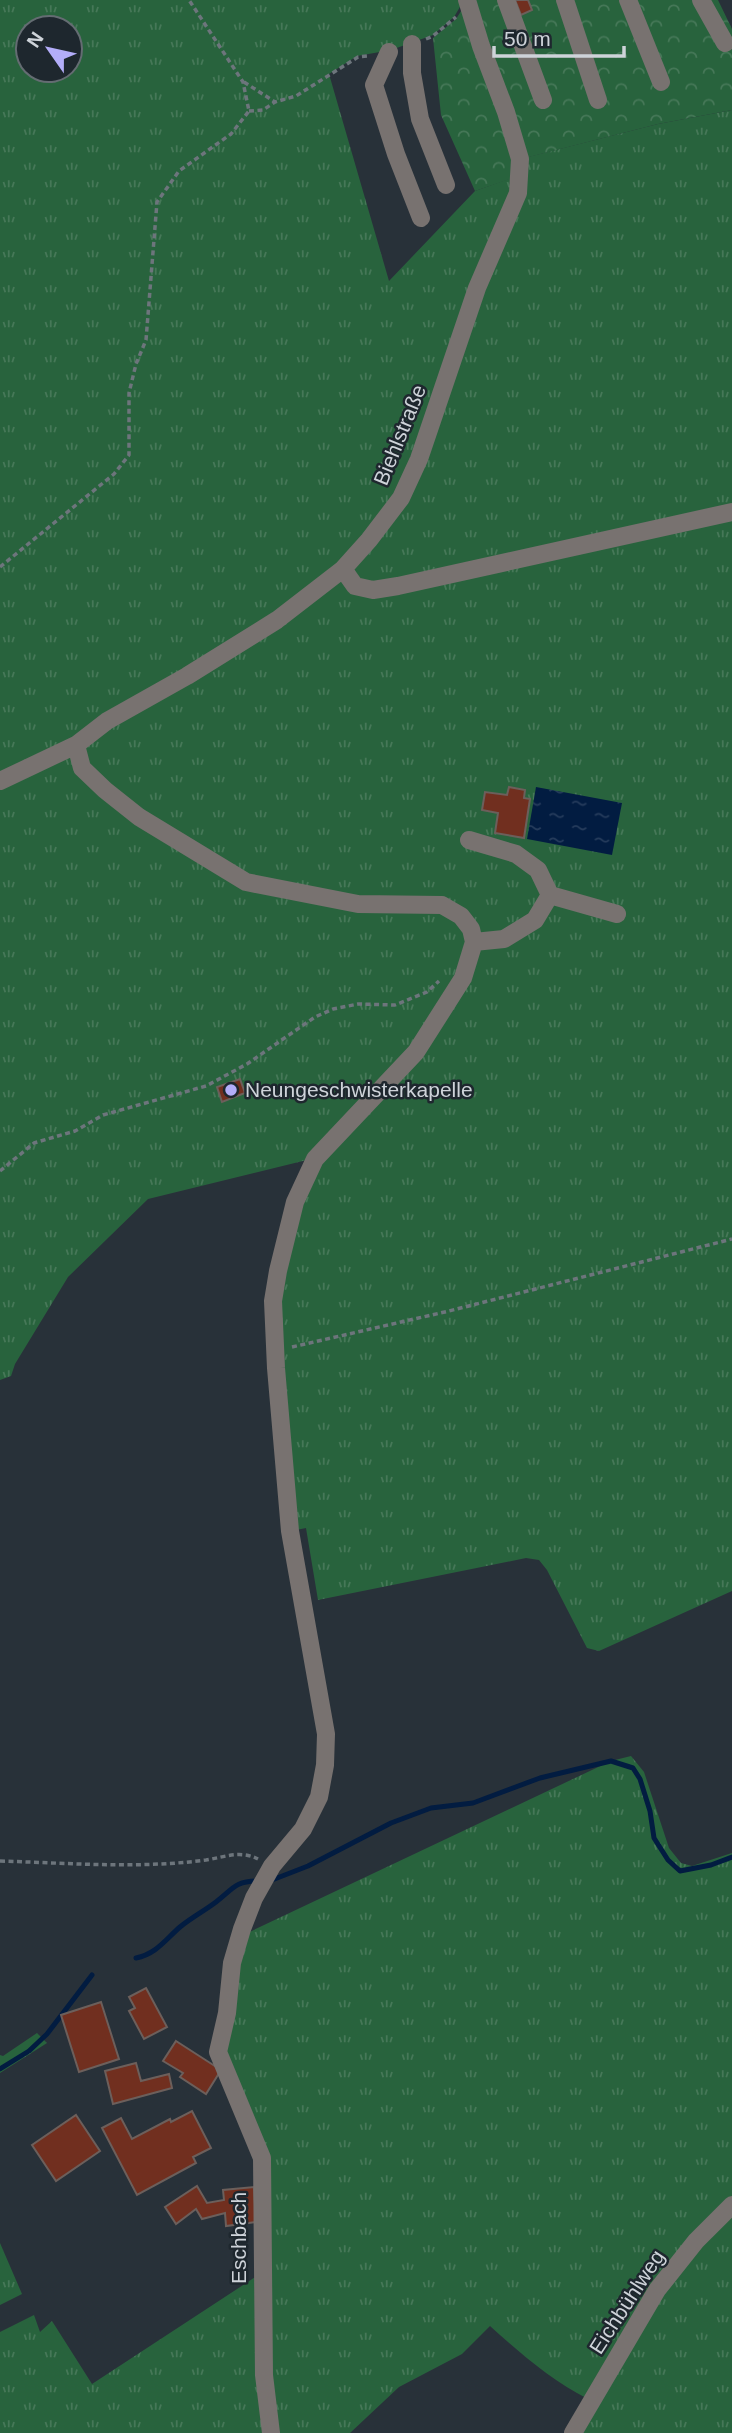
<svg xmlns="http://www.w3.org/2000/svg" width="732" height="2433" viewBox="0 0 732 2433" font-family="Arial,sans-serif">
<style>
.grass{fill:url(#grass-tufts);fill-rule:evenodd}
.park{fill:url(#park-crowns)}
.water{fill:url(#water-ripples)}
.lines{fill:none;stroke-linecap:round;stroke-linejoin:round}
.stream{stroke:#021c41;stroke-width:5}
.building{fill:#712f1f;stroke:#6c5f5b;stroke-width:2}
.path{stroke:#6d757c;stroke-width:3.5;stroke-dasharray:5 3.5;stroke-linecap:butt}
.minor{stroke:#787270;stroke-width:18}
.poi-dot{fill:#b3adf9;stroke:#1e272e;stroke-width:2.5}
.labels{text-anchor:middle;stroke-width:5;stroke-linejoin:round;paint-order:stroke}
.street-label{font-size:21px;fill:#ced3d9;stroke:#1e272e}
.poi-label{font-size:21px;fill:#ced3d9;stroke:#1e272e;text-anchor:start}
</style>
<defs>
<pattern id="grass-tufts" width="24" height="20" patternUnits="userSpaceOnUse" patternTransform="scale(1.75)"><rect width="24" height="20" fill="#28633d"/><path d="M3 7l-1-3M5 7V3M7 7l1-3M15 17l-1-3M17 17v-4M19 17l1-3" fill="none" stroke="#467858"/></pattern>
<pattern id="park-crowns" width="20" height="18" patternUnits="userSpaceOnUse" patternTransform="scale(1.75)"><rect width="20" height="18" fill="#28633d"/><path d="M2 6a3 3 0 1 1 6 0M12 15a3 3 0 1 1 6 0" fill="none" stroke="#467858"/></pattern>
<pattern id="water-ripples" width="26" height="14" patternUnits="userSpaceOnUse" patternTransform="scale(1.75)"><rect width="26" height="14" fill="#021c41"/><path d="M2 4q2-2 4 0t4 0M15 11q2-2 4 0t4 0" fill="none" stroke="#263c5c"/></pattern>
</defs>
<rect width="100%" height="100%" fill="#283139"/>
<path class="grass" d="M0 0H464L454 17 433 35 391 50 357 56 329 74 389 281 475 191 517 176 472 286 412 458 395 495 364 535 340 562 273 615 70 741 81 770 104 792 137 819 245 885 358 906 441 907 443 904 359 902 247 880 141 814 84 766 76 745 284 622 350 572 408 501 426 462 482 289 523 194 524 158 658 124 732 110V1591L599 1651 587 1648 547 1570 539 1560 526 1558 318 1600 306 1528 291 1531 278 1367 275 1300 286 1245 298 1204 321 1160 419 1054 465 979 477 946 504 942 503 937 469 940 460 977 414 1051 356 1106 311 1159 148 1199 68 1277 15 1364 11 1376 0 1380ZM28 28H70V70H28Z
M631 1756 644 1772 669 1848 681 1863 692 1866 732 1853V2433H569L588 2399C551 2380 521 2354 490 2326L462 2354 399 2387 350 2433H0V2332L34 2315 40 2332 52 2321 92 2384 260 2274 264 2157 220 2052 241 1936 611 1761Z
M37 2033 47 2043 0 2073V2055L3 2056Z
M0 2243 22 2294 0 2305Z"/>
<path class="park" d="M468 0H718L732 29V110L658 124 525 158V174L475 191 441 115 433 38 456 19Z"/>
<path class="water" d="M536 787 622 803 612 855 527 839Z"/>
<g class="lines">
<path class="stream" d="M272 1880 308 1866 391 1823 431 1808 473 1803 540 1778 611 1761 633 1768 640 1779 650 1811 654 1838 668 1860 680 1871 711 1865 732 1857
M136 1958C156 1954 165 1940 180 1927 191 1918 204 1911 216 1902 233 1889 235 1881 258 1881
M0 2069 29 2051 47 2034 92 1975"/>
</g>
<path class="building" d="M515 0H528L532 10 521 15Z
M509 787 525 790 524 798 530 799 524 838 495 833 498 813 482 810 485 792 507 795Z
M240 1079 245 1093 222 1102 217 1087Z
M146 1988 167 2027 144 2039 129 2011 135 2008 129 1997Z
M101 2002 119 2059 79 2072 61 2015Z
M176 2041 221 2070 206 2094 180 2077 183 2073 163 2061Z
M136 2063 141 2081 169 2074 172 2088 113 2104 105 2071Z
M192 2111 211 2148 193 2157 196 2163 137 2195 102 2128 121 2118 132 2139 170 2119 171 2122Z
M76 2115 100 2151 56 2181 32 2145Z
M197 2186 207 2203 224 2200 223 2190 254 2187 256 2222 226 2226 225 2213 202 2219 196 2209 176 2224 165 2207Z"/>
<g class="lines">
<path class="path" d="M426 39 433 36 456 17
M244 82 275 102
M249 111 263 110 275 102 296 96 358 57 368 56
M0 567 114 474 129 455V393L136 364 146 340 157 202 179 171 231 134 249 111 243 82 189 0
M0 1171 34 1143 75 1131 103 1115 206 1086 247 1064 315 1017 333 1009 358 1004 395 1005 427 992 439 981
M292 1347 449 1311 732 1239
M0 1861C69 1863 138 1869 206 1860 225 1857 240 1850 258 1859"/>
<path class="minor" d="M506 0 543 100
M565 0 598 100
M628 0 661 82
M701 0 725 43
M412 44V73L420 119 446 185
M389 52 374 85 396 154 421 218
M343 569 355 586 373 590 398 586 732 512
M76 745 82 768 105 790 139 817 246 882 358 904 442 905 461 916 471 929 474 942 463 978 416 1052 315 1159 295 1202 278 1271 273 1301 276 1368 290 1531 326 1734 325 1765 319 1797 303 1829 272 1866 254 1898 242 1929 232 1963 227 2013 218 2052 262 2158 264 2375 271 2433
M0 781 76 745 107 721 187 676 277 620 343 569 369 540 401 498 419 459 477 288 518 193 520 159 506 112 481 46 467 0
M469 840 516 854 538 870 550 895 535 920 504 939 474 942
M550 895 617 914
M573 2433 657 2290 696 2241 732 2205"/>
</g>
<circle class="poi-dot" cx="231" cy="1090" r="7"/>
<g class="labels">
<g class="street-label">
<text transform="translate(400 435) rotate(-68)" y="7">Biehlstraße</text>
<text transform="translate(239 2238) rotate(-90)" y="7">Eschbach</text>
<text transform="translate(627 2302) rotate(-57)" y="7">Eichbühlweg</text>
</g>
<g class="poi-label">
<text x="245" y="1097">Neungeschwisterkapelle</text>
</g>
</g>
<g transform="translate(49 49) rotate(304)"><circle r="33" fill="#1e272e" stroke="#646c72" stroke-width="2"/>
<path d="M0-5L12 26L0 18L-12 26Z" fill="#b3adf9"/>
<text y="-10" font-size="19" font-weight="bold" text-anchor="middle" fill="#ced3d9">N</text>
</g>
<path d="M494 46v10h130v-10" fill="none" stroke="#ced3d9" stroke-width="3.5"/>
<text x="504" y="46" font-size="21" fill="#ced3d9" stroke="#1e272e" stroke-width="5" paint-order="stroke">50 m</text>
</svg>
